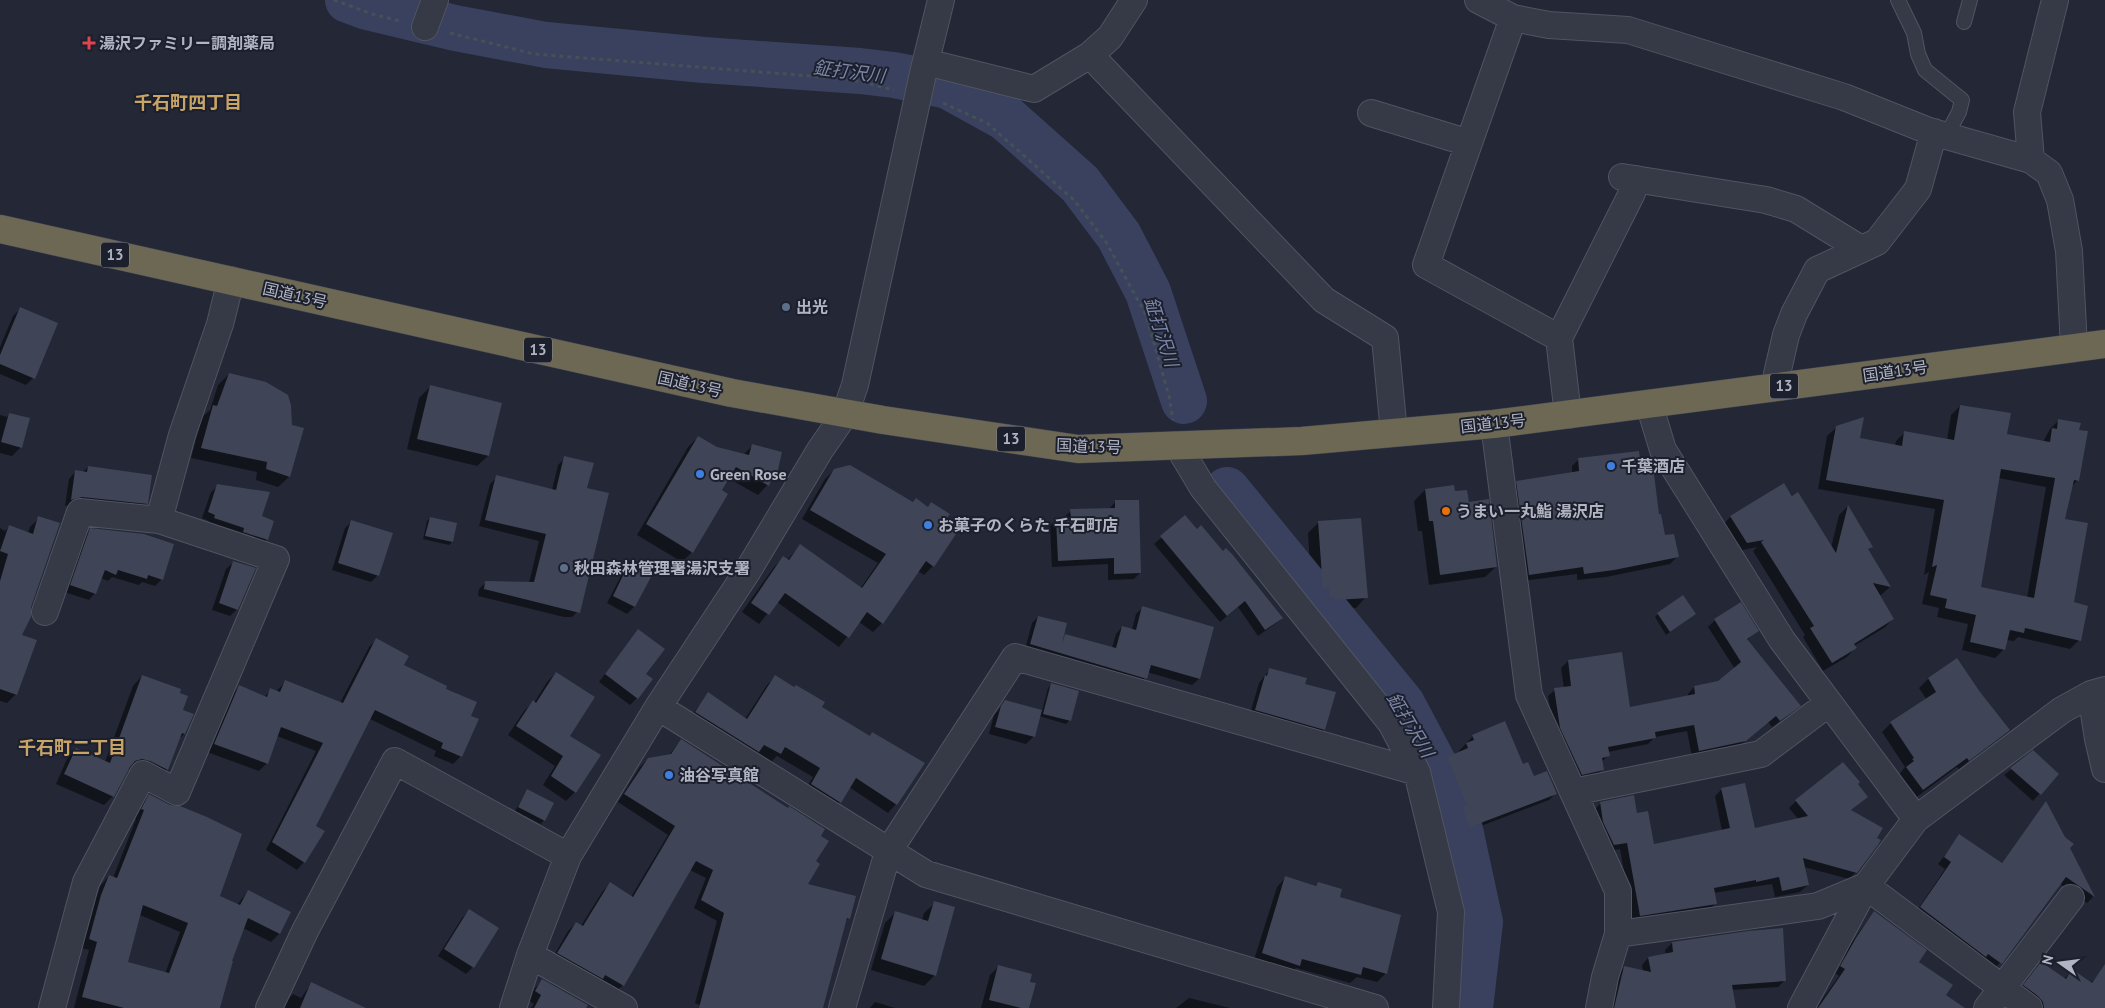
<svg xmlns="http://www.w3.org/2000/svg" width="2105" height="1008" viewBox="0 0 2105 1008" font-family="'PT Sans','Noto Sans JP',sans-serif">
<style>
.shadow{fill:#0007;fill-rule:evenodd}
.lines{fill:none;stroke-linecap:round;stroke-linejoin:round}
.river{stroke:#3a415e;stroke-width:46}
.building{fill:#3f4456;fill-rule:evenodd}
.lane-casing{stroke:#515462;stroke-width:16}
.street-casing{stroke:#515462;stroke-width:28}
.highway-casing{stroke:#414452;stroke-width:29}
.path{stroke:#445157;stroke-width:3;stroke-dasharray:4 4;stroke-linecap:butt}
.lane{stroke:#363a47;stroke-width:14}
.street{stroke:#363a47;stroke-width:26}
.highway{stroke:#6c6854;stroke-width:28}
.health-dot{fill:#e0444e;stroke:#1c1f2c;stroke-width:2}
.service-dot{fill:#5c6f8a;stroke:#1c1f2c;stroke-width:2}
.shop-dot{fill:#3f7fe0;stroke:#1c1f2c;stroke-width:2}
.food-dot{fill:#e8710a;stroke:#1c1f2c;stroke-width:2}
.labels{text-anchor:middle;stroke-width:4;stroke-linejoin:round;paint-order:stroke}
.shield{fill:#1c1f2c;stroke:#848796;stroke-width:1}
.shield-label{font-size:15px;font-weight:bold;fill:#b1b4c3}
.poi-label{font-size:16px;font-weight:bold;fill:#b1b4c3;stroke:#1c1f2c;text-anchor:start}
.street-label{font-size:16px;fill:#b1b4c3;stroke:#1c1f2c}
.water-label{font-size:18px;font-style:italic;fill:#7c86a9;stroke:#1c1f2c}
.neighbourhood-label{font-size:18px;font-weight:bold;fill:#c8a567;stroke:#1c1f2c}
</style>
<rect width="100%" height="100%" fill="#232736"/>
<path class="shadow" d="M20 309 33 378 26 385 0 374V347L13 316Z
M229 374 289 477 278 487 256 480 257 472 191 458 202 417 210 410 218 385Z
M430 387 488 456 477 466 407 449 419 398Z
M1960 406 2006 435 2043 442 2050 429 2059 420 2078 480 2071 487 2063 520 2072 603 2079 640 2070 649 2018 637 2014 641 2006 640 2004 649 1995 658 1962 650 1968 624 1937 617 1939 608 1922 604 1929 572 1924 575 1935 509 1818 489 1827 436 1837 427 1858 439 1895 446 1896 441 1905 432 1947 440 1951 415ZM1998 478 2046 487 2027 598 1980 588Z
M9 414 21 447 12 456 0 453V415L7 417Z
M698 437 717 448 743 455 752 446 774 478 758 495 728 478 720 490 692 552 682 562 637 535 688 447Z
M565 458 586 489 579 610 572 617H564L478 596 479 589 486 582 529 583 539 541 479 526 490 484 497 477 552 490 558 465Z
M1579 459 1640 469 1664 537 1677 557 1670 564 1606 577 1577 580V574L1522 581 1510 489 1517 482 1572 473V466Z
M88 467 147 503 140 510 74 504 65 506 69 479 76 471 83 472Z
M834 470 913 503 933 566 924 575 918 571 882 623 873 632 859 622 839 647 777 602 759 624 742 612 774 567 783 558 787 560 800 546 860 589 878 563 802 519 825 479Z
M1784 484 1831 548 1839 515 1847 507 1871 546 1867 550 1890 587 1881 595H1878L1893 619 1884 628 1854 646 1855 648 1847 657 1823 671 1803 637 1805 635 1753 551 1757 547 1738 551 1722 526 1730 517Z
M218 486 260 517 273 521 266 540 260 546 208 524 209 521 202 518 211 492Z
M1425 490 1454 493 1467 503 1496 567 1485 577 1429 585 1422 531H1418L1414 501Z
M1116 501 1140 573 1134 579 1108 580V564L1052 567 1050 526 1056 520H1064V517L1071 511 1109 509Z
M1185 517 1282 618 1275 624 1258 636 1238 607 1220 622 1154 544Z
M39 518 21 635 16 694 7 703 0 701V528L5 531 9 527 28 533 30 527Z
M430 518 452 542 449 545 423 539 427 521Z
M352 521 378 575 371 582 332 570 345 528Z
M1318 523 1366 597 1356 608 1325 610 1324 607H1319L1318 595 1312 599 1308 533Z
M91 529 162 579 155 586 142 582 139 585 112 577 108 581 101 578 95 593 89 600 64 592 84 536Z
M234 562 237 609 230 616 212 610 226 569Z
M630 565 634 607 627 614 607 603 623 572Z
M1740 604 1757 631 1746 641 1792 712 1772 727 1768 722 1738 747 1692 757 1687 731 1655 737 1648 744 1608 752V756L1601 762 1602 770 1596 777 1575 781 1554 735 1548 696 1555 690 1564 688 1561 668 1568 661 1629 708 1688 696V694L1694 687 1719 682 1735 669 1708 627 1715 620Z
M1143 607 1213 628 1199 679 1192 685 1147 672 1145 678 1139 685 1025 650 1032 623 1038 617 1062 639 1065 636 1112 648 1116 634 1122 627 1132 630 1136 614Z
M1658 614 1691 617 1666 635 1655 617Z
M638 631 644 675 637 698 630 705 599 682Z
M376 640 402 665 444 689 470 717 461 756 453 764 434 756 436 751 370 719 315 826 304 862 297 870 266 850 316 751 277 736 267 763 259 771 207 752 231 695 239 687 264 697 271 690 276 692 285 682 340 703 369 647Z
M1957 660 1998 738 1959 769 1957 767 1914 799 1897 777 1905 767 1882 732 1891 723 1927 700 1919 688 1928 679Z
M1270 669 1304 685 1324 730 1318 736 1249 717 1259 683Z
M556 673 568 737 575 792 566 801 543 785 555 766 508 735 524 711 533 702 534 703 547 682Z
M142 676 181 711 184 734 178 740 167 769 157 779 132 768 127 770 113 796 104 805 56 784 67 759 77 749 105 762 133 686Z
M775 677 820 708 896 804 888 813 849 787 840 802 831 811 803 793 813 777 777 756 771 762 757 753 750 760 687 720 709 694 745 719 767 685Z
M1052 684 1070 720 1066 724 1039 716 1033 737 1026 744 989 734 994 715 1006 701 1042 711 1048 688Z
M1473 736 1522 765 1534 778 1556 793 1549 800 1463 833 1456 815 1460 811 1441 765 1448 758 1460 753 1459 751Z
M681 740 819 836 806 885 849 918 845 921 821 1008H706L695 1003 717 921 694 908 706 878 690 870 623 985 615 993 551 961 568 931 576 923 581 926 602 892 610 884 631 897 668 835 618 802 640 767 648 759 669 755Z
M2033 752 2057 774 2033 801 2004 775Z
M1856 784 1866 797 1850 811 1856 872 1849 879 1804 867 1808 885 1800 892 1775 897 1772 884 1713 893 1715 904 1708 911 1633 922 1620 849 1607 852 1594 810 1601 803 1636 814 1652 845 1722 831 1715 796 1722 789 1754 829 1799 820 1789 808 1796 801Z
M527 790 544 820 541 824 515 811Z
M149 796 218 896 237 905 248 891 290 913 279 934 271 942 243 928 230 962 218 1008H74L89 950 81 948 93 904 101 885 109 876 113 878 136 819 134 818 141 804ZM140 915 180 932 165 974 126 963Z
M2046 803 2093 897 2087 903 2060 884 1994 970 1914 915 1945 869 1938 864 1960 836 2001 864Z
M1286 877 1315 886 1318 883 1338 898 1386 973 1377 982 1357 977 1350 983 1296 968 1290 974 1253 963 1277 887Z
M935 903V975L924 986 871 970 885 923 896 912 922 920 924 913Z
M469 911 497 928 473 967 466 974 438 956 462 918Z
M1874 912 1944 995 1943 1008H1816L1839 976 1835 973 1849 946Z
M1672 943 1785 980 1778 987 1731 990 1734 1008H1610L1618 974 1624 967 1643 971 1642 965 1648 958 1666 955 1665 950Z
M2041 964 2064 979 2072 971 2091 983 2099 974 2105 989V1008H2036L2017 993Z
M998 967 1029 983 1028 1008H981L990 975Z
M543 981 585 1008H531L534 1004 528 1000 534 989Z
M311 984 350 1008H282L285 1002 293 994 301 998Z
M1189 998 1230 1008H1176Z
M875 1002 895 1008H870Z"/>
<g class="lines">
<path class="river" d="M348 0 367 7 455 28 546 45 704 60 860 71 894 75 948 86 1006 118 1080 184 1119 236 1148 292 1184 401
M1227 490 1402 704 1454 802 1480 922 1470 1008"/>
</g>
<path class="building" d="M20 307 58 323 35 379 0 364V355Z
M229 373 266 382 288 395 291 405 292 425 304 428 290 477 266 469 267 462 201 448 213 405 217 406Z
M430 385 502 403 489 456 417 439Z
M1960 405 2011 413 2007 434 2050 442 2052 428 2057 429 2058 419 2081 423 2079 430 2088 431 2079 481 2074 480 2065 519 2088 523 2074 602 2088 606 2081 641 2025 628 2024 633 2010 630 2005 650 1970 642 1976 615 1945 608 1947 599 1930 595 1937 565 1932 567 1944 500 1826 480 1836 426 1864 417 1860 438 1902 446 1904 431 1954 440ZM2001 469 2055 478 2034 598 1981 587Z
M9 413 30 418 22 448 1 442Z
M698 436 717 447 749 455 752 444 782 452 776 479 772 478 769 486 736 467 722 490 728 494 693 553 646 524Z
M1639 451 1641 468 1653 466 1659 514H1661L1665 535 1674 534 1679 557 1614 570 1584 574 1583 567 1529 575 1516 481 1579 471 1578 458Z
M564 456 594 463 587 488 609 493 580 613 484 589 485 581 534 582 546 534 485 520 496 475 556 490Z
M850 465 913 502 916 498 928 507 931 502 950 514 946 519 960 528 934 567 926 561 883 624 867 612 849 638 785 593 769 615 751 603 783 556 789 560 800 544 862 588 886 554 810 510 834 469Z
M88 466 152 475 148 504 82 497 71 500 75 470 87 472Z
M1784 483 1792 496 1798 492 1836 553 1848 505 1873 547 1868 549 1891 587 1873 583 1894 619 1854 644 1857 648 1832 663 1810 628 1814 626 1761 542 1764 540 1747 543 1730 516Z
M217 484 270 492 262 516 274 521 268 540 243 532 244 528 214 518 215 515 208 512Z
M1454 485 1455 491 1467 490 1469 502 1489 499 1497 567 1440 575 1433 521H1429L1425 489Z
M1115 500H1139L1141 573 1114 574V558L1058 561 1056 519 1071 518 1070 509 1115 508Z
M1185 515 1197 529 1201 525 1223 551 1226 548 1232 554 1283 618 1265 630 1245 601 1227 616 1160 536Z
M38 516 60 523 31 607V617L22 635 37 640 17 695 0 689V581L8 554 0 551 9 525 33 534Z
M430 517 457 523 453 542 425 536Z
M1361 518 1368 598 1335 600V597H1330L1329 586 1323 590 1318 521Z
M351 520 393 533 379 576 338 563Z
M90 528 144 534 174 544 163 580 148 575 147 579 118 570 116 575 105 570 96 594 70 585Z
M233 561 256 568 238 610 219 603Z
M629 563 652 575 635 607 613 596Z
M1683 595 1696 614 1670 632 1657 613Z
M1741 602 1759 631 1747 639 1801 706 1780 721 1776 716 1746 741 1699 751 1694 725 1655 732 1656 738 1608 747 1610 756 1602 758 1604 770 1582 775 1560 728 1554 688 1571 686 1568 660 1622 652 1630 707 1695 694 1694 686 1718 681 1741 662 1714 619Z
M1142 606 1214 627 1200 679 1151 665 1147 679 1030 644 1038 616 1067 623 1062 644 1065 634 1116 648 1122 626 1136 630Z
M638 629 665 649 646 674 653 679 638 699 605 674Z
M376 638 409 656 404 665 447 686 446 689 477 702 471 716 479 719 462 757 441 748 443 743 375 710 316 826 325 831 305 863 272 842 323 743 281 727 268 764 214 744 239 685 267 697 270 688 280 692 285 680 343 703Z
M1957 658 1980 692 2010 730 1969 761 1967 758 1923 790 1906 767 1914 761 1912 759 1914 758 1890 722 1936 692 1928 678Z
M1269 668 1307 678 1305 684 1336 692 1325 730 1255 710 1265 675 1267 676Z
M556 672 595 697 570 736 601 755 576 793 551 776 563 756 516 726 533 700 536 703Z
M142 675 181 689 180 693 188 696 183 710 194 714 185 734 182 733 168 770 150 761 142 759 135 761 130 767 114 797 64 774 76 748 110 763Z
M775 675 794 687 796 685 825 702 822 707 870 736 872 732 925 763 897 805 856 778 841 803 811 784 820 768 785 747 781 754 764 745 759 752 695 712 708 692 747 719Z
M1051 683 1079 691 1071 721 1043 714Z
M1005 700 1042 710 1035 737 995 727 1001 706Z
M1505 721 1523 764 1528 762 1534 776 1547 771 1557 794 1470 827 1462 807 1467 805 1447 757 1468 748 1466 743 1474 740 1472 735Z
M681 739 788 808 789 806 825 829 821 836 829 841 816 861 820 864 808 884 856 896 850 919 847 918 823 1008H699L724 913 701 900 713 870 696 861 624 986 605 975 603 979 557 953 576 922 583 926 610 882 633 897 675 826 624 794 648 758 671 754Z
M2033 750 2059 774 2041 795 2010 768Z
M1843 762 1860 782 1858 784 1868 797 1851 810 1883 828 1877 838 1881 840 1878 845 1857 873 1803 858 1809 885 1782 891 1779 877 1756 882V880L1714 888 1717 904 1640 916 1627 843 1614 845 1603 822 1600 802 1634 795 1637 813 1648 811 1654 844 1730 828 1721 788 1745 783 1755 828 1808 816 1795 800Z
M527 789 554 803 545 821 518 807Z
M149 794 170 805 180 806 207 817 242 834 220 896 240 905 248 890 291 912 280 934 248 918 232 961H233L220 1008H124L82 997 97 942 89 939 101 895 109 875 117 878 144 810 141 809ZM143 905 188 923 169 973 128 962Z
M2046 801 2065 837 2074 844 2070 848 2095 897 2066 877 2002 964 1988 954 1986 957 1920 907 1951 862 1944 857 1959 834 2002 863Z
M1285 876 1316 886 1318 882 1342 889 1340 897 1401 915 1387 974 1363 967 1361 975 1302 959 1300 966 1262 953Z
M934 901 955 907 936 976 881 959 895 911 928 921Z
M469 909 499 928 474 968 444 949Z
M1874 911 1927 950 1919 962 1953 985 1946 995 1965 1008H1818L1845 969 1840 966 1856 938Z
M1783 928 1786 981 1732 985 1736 1008H1614L1624 966 1651 972 1648 957 1673 952 1672 942 1748 931Z
M2041 962 2066 979 2072 969 2092 983 2105 964V1008H2044L2043 1002 2038 996 2023 985Z
M998 965 1032 974 1030 982 1036 983 1029 1008H1021L989 1000Z
M542 979 588 1005 586 1008H534L541 995 535 991Z
M311 982 366 1008H300Z"/>
<g class="lines">
<defs>
<path id="lane" d="M1898 0 1914 33 1918 54 1925 70 1962 100 1959 112 1946 136
M1964 22 1970 0"/>
<path id="street" d="M1478 0 1513 18 1549 25 1628 30 1844 97 1929 131 2031 160 2049 173 2060 200 2069 251 2074 347
M1513 18 1426 265 1559 338
M425 27 435 0
M1090 55 1324 300 1385 338 1394 433
M926 62 1034 89 1090 55 1110 37 1134 0
M1371 113 1469 143
M2031 160 2027 112 2055 0
M1622 177 1766 200 1796 209 1861 249
M1777 387V374L1786 335 1794 314 1817 270 1877 242 1918 189 1934 132
M1649 404 1663 450 1782 640 1916 819
M1568 415 1559 338 1632 193 1636 179
M1494 424 1529 695 1618 891V934L1818 906 1866 886 1916 819 2062 710 2091 694 2105 690
M1178 446 1203 488 1391 723 1417 772 1451 912 1446 1008
M45 612 80 512 159 520
M2091 694 2098 739 2105 769
M658 707 926 874 1375 1008
M1573 792 1761 754 1829 703
M530 955 624 1008
M52 1008 86 882 143 774 177 792 276 559 159 520 182 435 220 324 231 280
M269 1008 305 931 395 761 568 856
M513 1008 530 955 568 856 658 707 747 572 820 450 845 414 855 385 924 69 941 0
M842 1008 888 852 1015 657 1417 772
M1599 1008 1605 977 1618 934
M1801 1008 1866 886 2029 1008
M1987 1008 2071 898"/>
<path id="highway" d="M0 229 732 393 883 420 1078 449 1302 441 1494 424 2105 344"/>
</defs>
<use href="#lane" class="lane-casing"/>
<use href="#street" class="street-casing"/>
<use href="#highway" class="highway-casing"/>
<path class="path" d="M334 0 372 14 400 21
M450 33 534 54 849 79 894 90
M943 103 987 123 1074 200 1106 242 1146 315 1169 396 1173 420"/>
<use href="#lane" class="lane"/>
<use href="#street" class="street"/>
<use href="#highway" class="highway"/>
</g>
<path class="health-dot" d="M86.5 35.5h5v5h5v5h-5v5h-5v-5h-5v-5h5z"/>
<g class="service-dot">
<circle cx="786" cy="307" r="5"/>
<circle cx="564" cy="568" r="5"/>
</g>
<g class="shop-dot">
<circle cx="1611" cy="466" r="5"/>
<circle cx="700" cy="474" r="5"/>
<circle cx="928" cy="525" r="5"/>
<circle cx="669" cy="775" r="5"/>
</g>
<circle class="food-dot" cx="1446" cy="511" r="5"/>
<g class="labels">
<g class="shield">
<rect x="101" y="242.5" width="28" height="25" rx="4"/>
<rect x="524" y="337.5" width="28" height="25" rx="4"/>
<rect x="1770" y="373.5" width="28" height="25" rx="4"/>
<rect x="997" y="426.5" width="28" height="25" rx="4"/>
</g>
<g class="shield-label">
<text x="115" y="260">13</text>
<text x="538" y="355">13</text>
<text x="1784" y="391">13</text>
<text x="1011" y="444">13</text>
</g>
<g class="poi-label">
<text x="99" y="49">湯沢ファミリー調剤薬局</text>
<text x="796" y="313">出光</text>
<text x="1621" y="472">千葉酒店</text>
<text x="710" y="480">Green Rose</text>
<text x="1456" y="517">うまい一丸鮨 湯沢店</text>
<text x="938" y="531">お菓子のくらた 千石町店</text>
<text x="574" y="574">秋田森林管理署湯沢支署</text>
<text x="679" y="781">油谷写真館</text>
</g>
<g class="street-label">
<text transform="translate(295 295) rotate(13)" y="6">国道13号</text>
<text transform="translate(1895 371) rotate(-8)" y="6">国道13号</text>
<text transform="translate(690 384) rotate(13)" y="6">国道13号</text>
<text transform="translate(1493 423) rotate(-6)" y="6">国道13号</text>
<text transform="translate(1089 446) rotate(2)" y="6">国道13号</text>
</g>
<g class="water-label">
<text transform="translate(849 72) rotate(7)" y="6">鉦打沢川</text>
<text transform="translate(1161 332) rotate(72)" y="6">鉦打沢川</text>
<text transform="translate(1410 725) rotate(59)" y="6">鉦打沢川</text>
</g>
<g class="neighbourhood-label">
<text x="188" y="109">千石町四丁目</text>
<text x="72" y="754">千石町二丁目</text>
</g>
</g>
<g transform="translate(2060 963) rotate(284)" stroke="#1c1f2c" stroke-width="4" paint-order="stroke">
<path d="M0-4L9 19L0 12L-9 19Z" fill="#b1b4c3"/>
<text y="-8" font-size="14" font-weight="bold" text-anchor="middle" fill="#b1b4c3">N</text>
</g>
</svg>
